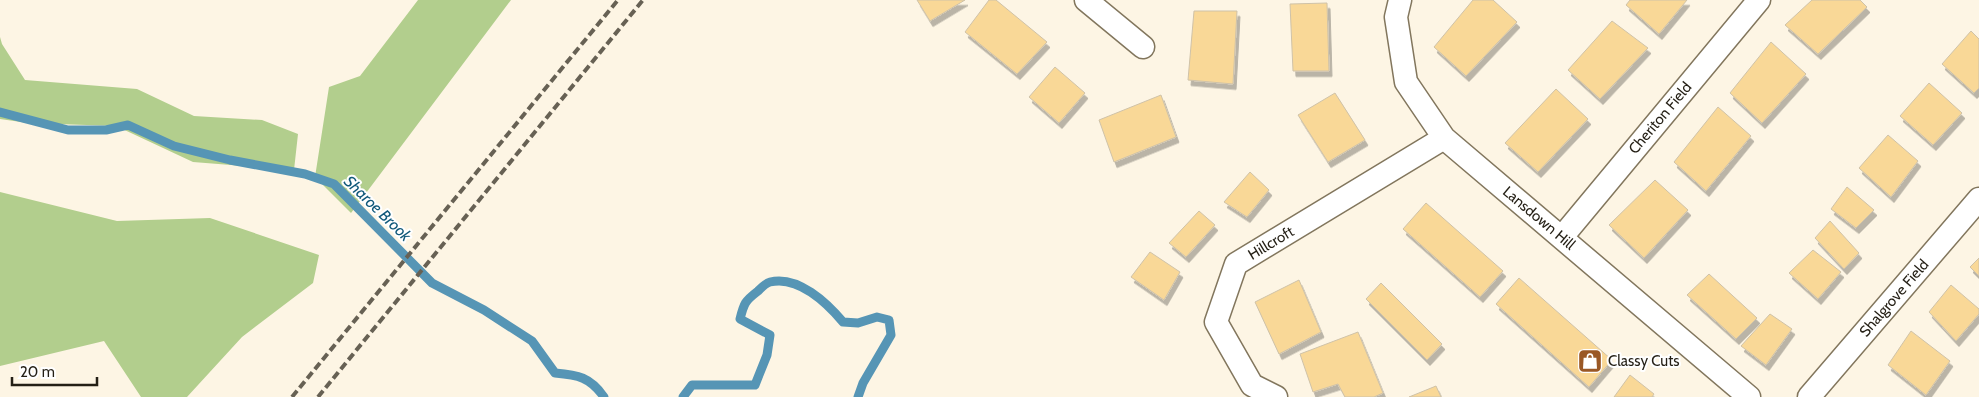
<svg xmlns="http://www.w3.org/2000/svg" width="1979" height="397" viewBox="0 0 1979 397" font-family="Cabin,sans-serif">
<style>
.green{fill:#b2ce8d}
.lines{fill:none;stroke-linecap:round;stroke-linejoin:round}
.stream{stroke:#5695b5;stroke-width:9}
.building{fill:#f9d897;stroke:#cfc2a8;filter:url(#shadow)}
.minor-casing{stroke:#82765d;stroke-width:25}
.minor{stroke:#fff;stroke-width:22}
.rail{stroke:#676154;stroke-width:4;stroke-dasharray:8 4;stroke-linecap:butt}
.labels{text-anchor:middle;stroke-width:4;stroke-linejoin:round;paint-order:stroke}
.street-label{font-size:15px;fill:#241f15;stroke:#fff}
.poi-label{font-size:15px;fill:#241f15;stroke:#fff;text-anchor:start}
.water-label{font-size:16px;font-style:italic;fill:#11597a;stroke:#fff}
</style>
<defs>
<filter id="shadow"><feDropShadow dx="3" dy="5.5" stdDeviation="0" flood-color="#0004"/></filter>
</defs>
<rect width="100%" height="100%" fill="#fdf5e4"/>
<path class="green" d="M418 0H511L351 213 315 177 329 87 360 76Z
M0 37 2 44 25 80 137 89 194 116 262 120 298 134 294 170 193 162 116 126 28 123 0 119Z
M0 192 117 221 210 218 319 255 313 283 242 337 187 397H141L104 341 0 366Z"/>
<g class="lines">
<path class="stream" d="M0 112 68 130H106L128 125 174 146 230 160 305 174 334 184 432 283 484 310 532 341 555 373C578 375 590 377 604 397
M683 397 692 385H755L767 355 770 335 740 319C744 303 745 301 758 291 761 288 766 283 770 282 798 275 827 303 843 322L858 323 877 317 889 320 891 335 863 383 858 397"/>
</g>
<path class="building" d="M917 0H965L930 21Z
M989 0H996L1047 42 1017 74 965 32Z
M1473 0H1493L1517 22 1466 76 1434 47Z
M1630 0H1687L1659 34 1626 5Z
M1812 0H1860L1867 7 1818 54 1785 25Z
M1327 3 1329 71H1293L1290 4Z
M1194 11H1237L1233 84 1188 80Z
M1612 21 1648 48 1600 99 1568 70Z
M1971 31 1979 39V88L1974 93 1942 64Z
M1771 42 1806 74 1762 123 1730 93Z
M1055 67 1085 93 1059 123 1029 97Z
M1929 83 1962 113 1933 145 1900 116Z
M1556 89 1588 119 1538 172 1505 143Z
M1335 93 1365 140 1328 162 1298 115Z
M1161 95 1176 137 1114 162 1099 120Z
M1718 107 1751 136 1706 191 1674 162Z
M1888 135 1918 161 1891 197 1859 168Z
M1250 172 1269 190 1247 217 1224 202Z
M1655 180 1688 210 1644 258 1609 225Z
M1847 187 1874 210 1856 228 1831 209Z
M1426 203 1503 271 1480 297 1403 229Z
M1199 211 1215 225 1186 257 1169 243Z
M1830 221 1859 253 1844 269 1815 238Z
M1813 250 1841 272 1818 299 1789 273Z
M1150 252 1180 272 1164 300 1131 277Z
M1979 258V276L1970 267Z
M1709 274 1757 318 1736 339 1687 295Z
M1519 278 1612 360 1589 387 1496 304Z
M1299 280 1321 332 1279 354 1255 302Z
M1381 283 1442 344 1427 360 1366 299Z
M1951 285 1979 309V314L1956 341 1929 312Z
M1770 314 1792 329 1766 365 1741 346Z
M1911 331 1950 361 1926 395 1888 365Z
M1358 332 1383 393 1374 397H1345L1338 384 1313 392 1300 354Z
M1630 375 1654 394 1652 397H1614Z
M1436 386 1441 397H1409Z"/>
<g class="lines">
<defs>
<path id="minor" d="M1086 0 1143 47
M1400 0 1396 17 1406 82 1444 138 1749 397
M1562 237 1759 0
M1276 397 1252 385 1216 322 1236 264 1444 138
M1809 397 1979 199"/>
</defs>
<use href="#minor" class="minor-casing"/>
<use href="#minor" class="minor"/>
<path class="rail" d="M292 397 618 0
M318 397 643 0"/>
</g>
<defs>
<symbol id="shop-square" viewBox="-11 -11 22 22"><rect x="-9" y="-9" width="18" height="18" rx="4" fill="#9a5825" stroke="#fff"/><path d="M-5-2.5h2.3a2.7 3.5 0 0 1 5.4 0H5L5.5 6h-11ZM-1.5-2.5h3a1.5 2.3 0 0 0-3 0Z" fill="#fff"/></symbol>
</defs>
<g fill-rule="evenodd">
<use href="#shop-square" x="1576" y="347" width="28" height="28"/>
</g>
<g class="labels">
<g class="street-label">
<text transform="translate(1660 118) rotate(-50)" y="5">Cheriton Field</text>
<text transform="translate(1539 218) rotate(40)" y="5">Lansdown Hill</text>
<text transform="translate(1271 243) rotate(-31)" y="5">Hillcroft</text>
<text transform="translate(1894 298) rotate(-49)" y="5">Shalgrove Field</text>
</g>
<g class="poi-label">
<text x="1608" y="366">Classy Cuts</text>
</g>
<g class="water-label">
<text transform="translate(378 208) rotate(44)" y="6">Sharoe Brook</text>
</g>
</g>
<path d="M12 377v8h85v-8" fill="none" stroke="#241f15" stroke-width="2.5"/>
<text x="20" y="377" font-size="15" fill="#241f15" stroke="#ffffff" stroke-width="4" paint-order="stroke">20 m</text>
</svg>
